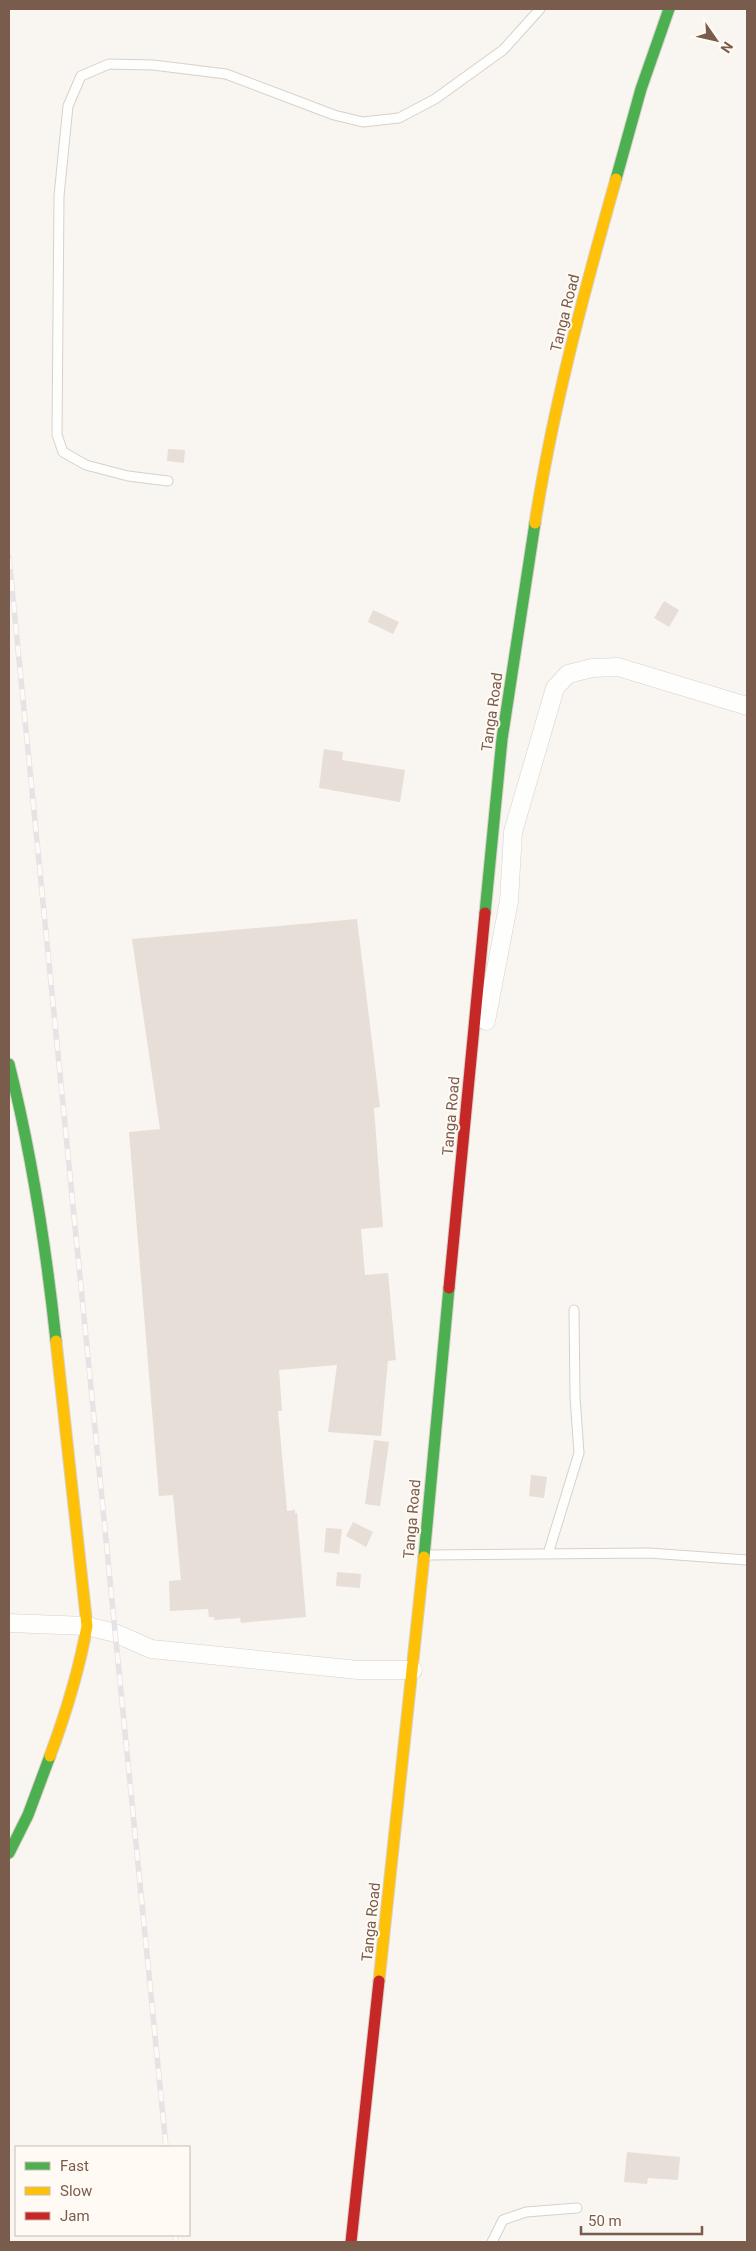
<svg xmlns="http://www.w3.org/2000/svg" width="756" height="2251" viewBox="0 0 756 2251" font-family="Roboto,sans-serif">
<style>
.building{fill:#e6ded7}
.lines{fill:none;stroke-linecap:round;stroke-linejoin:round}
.lane-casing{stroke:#d7d1cb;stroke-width:11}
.street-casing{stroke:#d7d1cb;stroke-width:19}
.fast-casing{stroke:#d9d2cb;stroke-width:13}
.slow-casing{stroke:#d9d2cb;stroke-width:13}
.jam-casing{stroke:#d9d2cb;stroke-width:13}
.lane{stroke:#fefefd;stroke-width:9}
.street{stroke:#fefefd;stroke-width:18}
.fast{stroke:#4caf50;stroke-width:11}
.slow{stroke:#ffc107;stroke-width:11}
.jam{stroke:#c62828;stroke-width:11}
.rail-casing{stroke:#e6e3e7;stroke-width:5.5}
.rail{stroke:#fffaf3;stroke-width:4;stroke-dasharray:11;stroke-linecap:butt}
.labels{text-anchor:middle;stroke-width:4;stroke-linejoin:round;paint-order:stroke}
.street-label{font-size:15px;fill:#7a5c4d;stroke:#fffaf3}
</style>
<rect width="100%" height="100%" fill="#f9f5f0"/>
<path class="building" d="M168 449 185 450 184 463 167 461Z
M664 601 679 610 669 627 654 618Z
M373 610 399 622 393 634 368 622Z
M324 749 343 752 342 760 405 770 400 802 319 788Z
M357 919 380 1107 374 1108 383 1227 361 1229 365 1275 388 1273 396 1360 388 1361 381 1436 328 1432 337 1365 279 1370 282 1411H278L287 1511 295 1510V1514L297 1513 306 1617 241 1623 240 1618 214 1620V1617H209L208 1609 170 1611 169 1581 181 1580 173 1495 159 1496 129 1132 160 1129 132 939Z
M374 1440 389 1442 380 1506 365 1504Z
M531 1475 547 1477 544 1498 529 1496Z
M353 1522 373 1532 366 1547 346 1536Z
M326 1528 342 1529 339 1554 324 1552Z
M337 1572 361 1574 360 1588 336 1586Z
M627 2152 680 2157 678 2180 648 2178 647 2184 624 2182Z"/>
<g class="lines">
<defs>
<path id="lane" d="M168 481 128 476 86 465 63 452 57 435 59 196 68 106 81 76 109 64 153 65 226 74 334 115 363 122 399 118 435 99 503 50 540 9
M548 1554 579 1453 575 1397 574 1310
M427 1555 649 1553 747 1560
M492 2242 503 2220 526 2212 577 2208"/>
<path id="street" d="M486 1021 509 901 513 832 555 688 568 674 592 668 618 667 747 706
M9 1623 87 1626 115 1633 151 1649 358 1670H413"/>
<path id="fast" d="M616 179 641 89 669 9
M485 913 502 739 535 523
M9 1064C32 1155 46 1247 56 1341
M424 1557 449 1288
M9 1853 28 1815 50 1756"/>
<path id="slow" d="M535 523C553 407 584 292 616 179
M50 1756C66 1713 79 1671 87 1626L56 1341
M379 1981 424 1557"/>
<path id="jam" d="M449 1288 485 913
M351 2242 379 1981"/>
</defs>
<use href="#lane" class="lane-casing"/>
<use href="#street" class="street-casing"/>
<use href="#fast" class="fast-casing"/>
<use href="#slow" class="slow-casing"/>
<use href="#jam" class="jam-casing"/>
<use href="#lane" class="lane"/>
<use href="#street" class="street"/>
<use href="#fast" class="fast"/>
<use href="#slow" class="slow"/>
<use href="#jam" class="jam"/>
<defs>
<path id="rail" d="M9 558 166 2147
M175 2235 176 2242"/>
</defs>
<use href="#rail" class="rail-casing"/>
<use href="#rail" class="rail"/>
</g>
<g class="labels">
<g class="street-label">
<text transform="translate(565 313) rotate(-76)" y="5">Tanga Road</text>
<text transform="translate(492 712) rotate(-82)" y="5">Tanga Road</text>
<text transform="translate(451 1116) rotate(-85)" y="5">Tanga Road</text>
<text transform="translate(412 1519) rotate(-85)" y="5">Tanga Road</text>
<text transform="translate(371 1922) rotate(-84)" y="5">Tanga Road</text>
</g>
</g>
<rect width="756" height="2251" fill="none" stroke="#7a5c4d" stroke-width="20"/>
<rect x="15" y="2146" width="175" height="90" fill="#fffaf3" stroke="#cabbb1"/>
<rect x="25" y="2162" width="25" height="8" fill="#4caf50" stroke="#cabbb1"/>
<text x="60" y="2171" font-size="15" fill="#7a5c4d">Fast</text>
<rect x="25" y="2187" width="25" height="8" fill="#ffc107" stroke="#cabbb1"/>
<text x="60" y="2196" font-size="15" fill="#7a5c4d">Slow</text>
<rect x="25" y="2212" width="25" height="8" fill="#c62828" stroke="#cabbb1"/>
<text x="60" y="2221" font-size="15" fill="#7a5c4d">Jam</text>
<g transform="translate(716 40) rotate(124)" stroke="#fffaf3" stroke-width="4" paint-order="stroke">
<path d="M0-4L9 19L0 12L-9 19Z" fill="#7a5c4d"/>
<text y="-8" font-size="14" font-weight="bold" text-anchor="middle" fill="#7a5c4d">N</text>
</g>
<path d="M581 2226v8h121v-8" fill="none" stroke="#7a5c4d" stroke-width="2.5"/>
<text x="588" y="2226" font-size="15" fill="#7a5c4d" stroke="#fffaf3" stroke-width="4" paint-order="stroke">50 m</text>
</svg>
